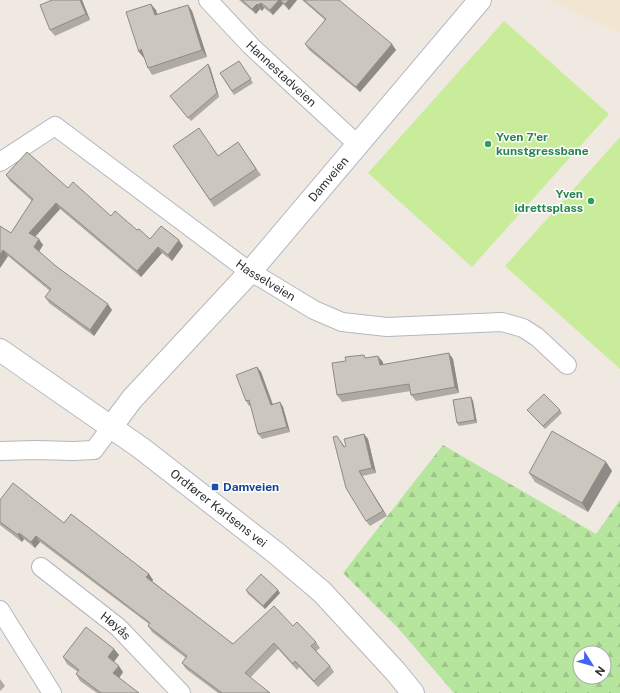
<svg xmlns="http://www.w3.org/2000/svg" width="620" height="693" viewBox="0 0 620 693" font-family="'Public Sans',sans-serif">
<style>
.education{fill:#f0e6d1}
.forest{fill:url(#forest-firs);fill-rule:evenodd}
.pitch{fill:#c9ec9a}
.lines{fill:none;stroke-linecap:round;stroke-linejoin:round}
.minor-casing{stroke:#b4b7c1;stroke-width:20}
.tertiary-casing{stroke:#b4b7c1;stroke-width:24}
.minor{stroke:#fff;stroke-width:18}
.tertiary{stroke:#fff;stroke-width:22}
.wall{fill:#afaba4}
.shaded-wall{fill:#8e8b86}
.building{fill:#cbc7bf;stroke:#8e8b86}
.leisure-dot{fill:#2e9e5b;stroke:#fff;stroke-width:1.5}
.transit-dot{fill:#1a4fb4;stroke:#fff;stroke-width:1.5}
.labels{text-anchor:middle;stroke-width:3;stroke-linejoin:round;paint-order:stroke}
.street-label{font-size:12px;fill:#2e2e2e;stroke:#fff}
.leisure-label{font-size:12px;font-weight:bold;fill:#27864d;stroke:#fff;text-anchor:start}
.transit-label{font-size:12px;font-weight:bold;fill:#164399;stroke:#fff;text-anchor:start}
</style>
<defs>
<pattern id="forest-firs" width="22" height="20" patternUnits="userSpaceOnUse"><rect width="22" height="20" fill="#b6e59e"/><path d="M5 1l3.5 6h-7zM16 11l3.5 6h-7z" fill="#9dc588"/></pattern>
</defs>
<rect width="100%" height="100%" fill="#efe9e1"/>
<path class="education" d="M550 0H620V33Z"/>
<path class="forest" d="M443 445 596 534 620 500V693H454L398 628 343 573ZM580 653H604V677H580Z"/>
<path class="pitch" d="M504 21 609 114 472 267 368 173Z
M620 137V369L505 266Z"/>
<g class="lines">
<defs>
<g id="minor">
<path id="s1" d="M208 0 251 46 357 144"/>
<path id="s2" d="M0 162 55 126 250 272 263 279 314 310 342 322 387 327 502 322 523 328 537 337 567 365"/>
<path d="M0 451 36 450 73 451 94 450 111 427"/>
<path id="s3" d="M41 567 118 627 181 693"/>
<path d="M0 610 52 693"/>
</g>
<g id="tertiary">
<path id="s4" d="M0 350 141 448 276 553 322 592 395 671 413 693"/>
<path id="s5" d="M111 427 132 399 250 272 480 0"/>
</g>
</defs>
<use href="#minor" class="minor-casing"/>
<use href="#tertiary" class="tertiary-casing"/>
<use href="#minor" class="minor"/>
<use href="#tertiary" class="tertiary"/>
</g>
<path class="wall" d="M82 0 90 20 55 36 50 30Z
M239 0H297L289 10 283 4 273 15 264 8 262 11 260 9 256 14Z
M302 0H339L396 50 360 92 309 50 305 44 325 20Z
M188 5 192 11 207 57 152 75 148 68 144 57V58L139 52 156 10 157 14Z
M239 61 253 83 234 95 220 73Z
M210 67 219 97 191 121 170 96Z
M238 142 261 175 214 207 173 146 218 156Z
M6 175 68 188 111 216 137 230 150 239 183 246 172 261 162 253 141 277 60 209 35 237 43 245 39 252 57 267 112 310 94 336 49 303 45 297 50 291 8 256 0 268V226L11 233 32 201 10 181Z
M366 358 383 362V365L453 359 459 393 416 401 411 395V391L342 402 337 395Z
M257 367 261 372 273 404 280 402 283 407 290 432 262 439 258 434 251 405 249 406 246 401Z
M471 397 473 401 477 423 459 426 457 423Z
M527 410H560L562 413 545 429 530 413Z
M364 434 368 439 376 473 362 476 387 516 370 526 366 521 341 441 345 447 346 446Z
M606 462 612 471 588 512 535 482 529 473Z
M0 500 64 523 149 574 153 580 152 581 233 644 293 626 316 642 320 648 316 651 330 666 334 672 318 687 299 667 297 670 278 649 250 678 270 693H218L186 669 182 663 186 658 152 632 148 626 149 624 40 542 35 548 24 539 22 542 0 525Z
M246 590 280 593 265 609 248 594Z
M114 649 119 655 114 662 123 672 119 678 139 693H97L80 681 76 674 78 672 67 664 63 657Z
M0 679 5 686 0 691Z"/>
<path class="shaded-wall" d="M80 0H82L90 20 86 14Z
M279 0H280L283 4 273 15 270 10Z
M289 0H297L289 10 285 4Z
M261 3 264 8 262 11 258 5Z
M151 4 156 10 159 21 155 15Z
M257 4 260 9 256 14 252 9Z
M188 5 192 11 207 57 202 50Z
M392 44 396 50 360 92 356 87Z
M141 49 146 55 144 58 139 52Z
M208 64 210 67 219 97 217 93Z
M56 203 60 209 33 239 29 233Z
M39 239 43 245 38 253 34 247Z
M179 240 183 246 172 261 168 255Z
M158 247 162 253 141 277 137 271Z
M3 250 8 256 0 268V255Z
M108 304 112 310 94 336 90 330Z
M449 353 453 359 459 393 455 387Z
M378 356 383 362 384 372 380 365Z
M257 367 261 372 274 409 271 405Z
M471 397 473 401 477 423 475 420Z
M280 402 283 407 290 432 287 427Z
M364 434 368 439 376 473 372 468Z
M606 462 612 471 588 512 582 503Z
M359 471 362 476 387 516 383 511Z
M19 533 24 539 22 542 18 535Z
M36 536 40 542 35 548 31 542Z
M149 574 153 580 151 583 146 577Z
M278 590 280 593 265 609 263 606Z
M114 649 119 655 112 664 108 657Z
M119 666 123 672 118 680 113 673Z"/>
<path class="building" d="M52 0H80L86 14 50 30 40 5Z
M242 0H279L270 10 261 3 258 5 257 4 252 9Z
M280 0H289L285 4Z
M304 0H339L392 44 356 87 305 44 326 19Z
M151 4 155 15 188 5 202 50 148 68 141 49 139 52 126 12Z
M239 61 251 79 232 91 220 73Z
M208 64 217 93 188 118 170 96Z
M199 128 218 156 238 142 256 169 210 200 173 146Z
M27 152 68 188 73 182 111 216 115 211 137 230 139 229 150 239 161 226 179 240 168 255 158 247 137 271 56 203 29 233 39 239 34 247 57 267 108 304 90 330 45 297 51 289 3 250 0 255V226L11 233 33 199 6 175Z
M449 353 455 387 411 395 409 384 337 395 332 363 346 361 345 357 364 355 365 358 378 356 380 365Z
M257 367 271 405 280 402 287 427 258 434 249 400 246 401 236 375Z
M544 394 560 410 543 426 527 410Z
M471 397 475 420 457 423 453 400Z
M552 431 606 462 582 503 529 473Z
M364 434 372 468 359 471 383 511 366 521 346 488 333 437 337 436 344 447 346 446 344 439Z
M13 483 64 523 71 514 149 574 146 577 233 644 274 606 293 626 297 622 316 642 311 646 330 666 314 681 295 661 293 664 274 643 245 673 270 693H222L182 663 187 656 148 626 150 623 36 536 31 542 19 533 18 535 0 522V500Z
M261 574 278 590 263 606 246 590Z
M86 627 114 649 108 657 119 666 113 673 139 693H101L76 674 79 670 63 657Z"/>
<g class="leisure-dot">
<circle cx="488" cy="144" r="4"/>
<circle cx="591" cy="201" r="4"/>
</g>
<rect class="transit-dot" x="211" y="483" width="8" height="8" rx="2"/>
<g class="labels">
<g class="street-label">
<text dy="4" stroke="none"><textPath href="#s1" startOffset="104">Hannestadveien</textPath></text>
<text dy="4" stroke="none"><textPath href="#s5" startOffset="330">Damveien</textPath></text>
<text dy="4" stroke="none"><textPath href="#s2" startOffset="327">Hasselveien</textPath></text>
<text dy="4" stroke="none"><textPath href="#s4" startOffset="270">Ordfører Karlsens vei</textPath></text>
<text dy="4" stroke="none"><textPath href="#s3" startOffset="95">Høyås</textPath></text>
</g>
<g class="leisure-label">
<text x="496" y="141">Yven 7'er<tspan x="496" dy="14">kunstgressbane</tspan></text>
<text x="583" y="198" text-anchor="end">Yven<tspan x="583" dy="14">idrettsplass</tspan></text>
</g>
<g class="transit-label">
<text x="223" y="491">Damveien</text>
</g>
</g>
<g transform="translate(592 665) rotate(127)"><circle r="19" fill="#ffffff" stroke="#ababab"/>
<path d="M0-3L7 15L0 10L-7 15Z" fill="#4264fb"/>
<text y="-6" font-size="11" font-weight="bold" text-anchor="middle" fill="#2e2e2e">N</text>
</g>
</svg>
